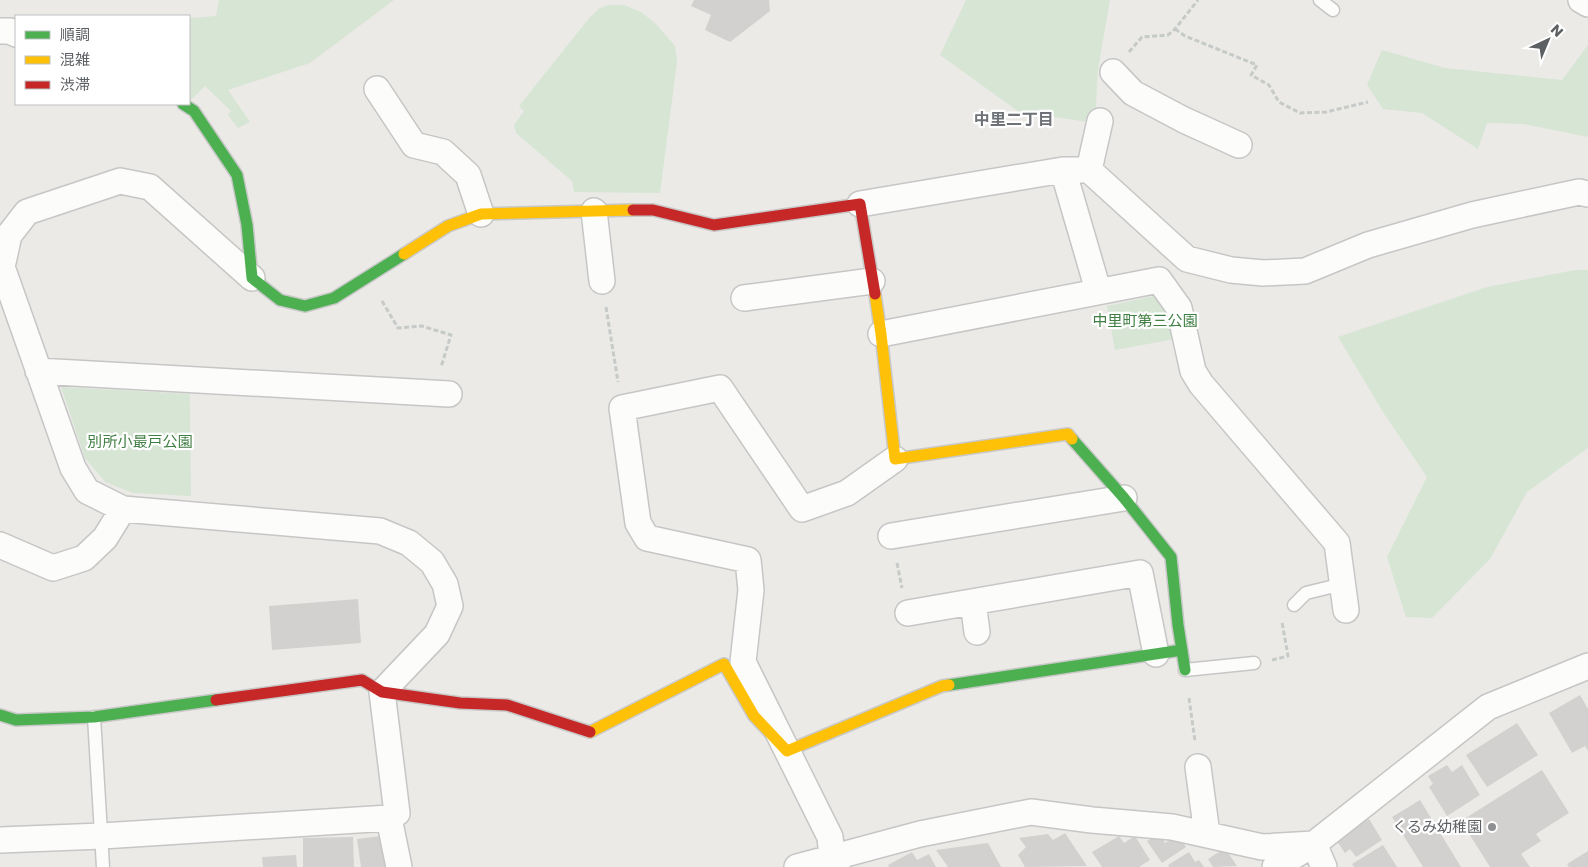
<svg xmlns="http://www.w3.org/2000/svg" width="1588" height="867" viewBox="0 0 1588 867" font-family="Poppins,'Noto Sans JP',sans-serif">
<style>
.green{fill:#d6e5d4}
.building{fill:#d2d1cf}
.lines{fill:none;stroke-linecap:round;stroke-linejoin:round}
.lane-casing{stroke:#c6c6c6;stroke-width:15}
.street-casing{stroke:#c6c6c6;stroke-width:28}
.fast-casing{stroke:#c8c8c8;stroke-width:14}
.slow-casing{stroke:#c8c8c8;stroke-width:14}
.jam-casing{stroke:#c8c8c8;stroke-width:14}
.path{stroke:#c6cac9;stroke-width:3;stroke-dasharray:5 2.5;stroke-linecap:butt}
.lane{stroke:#fcfcfb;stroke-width:12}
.street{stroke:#fcfcfb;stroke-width:25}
.fast{stroke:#4caf50;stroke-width:11}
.slow{stroke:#ffc107;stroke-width:11}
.jam{stroke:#c62828;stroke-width:11}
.poi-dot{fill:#8f9091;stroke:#fff;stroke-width:2}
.labels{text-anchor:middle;stroke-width:4.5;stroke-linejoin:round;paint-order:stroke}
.park-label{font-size:15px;fill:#407f43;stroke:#fff}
.poi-label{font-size:15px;fill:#5d6063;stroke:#fff;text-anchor:end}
.neighbourhood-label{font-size:16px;font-weight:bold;fill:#6e7175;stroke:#fff}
</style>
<rect width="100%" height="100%" fill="#ebeae7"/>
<path class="green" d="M219 0H394L310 63 228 90 250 122 238 128 228 115 231 111 205 86 189 102V18L216 16Z
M966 0H1110L1098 69 1095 123 1019 112 940 55Z
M609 5H624L641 12 656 24 675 46 677 62 660 193 574 192 572 181 516 133 514 125 524 111 519 106 590 17 600 8Z
M1588 45V137L1524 124 1487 123 1478 149 1422 113 1383 109 1367 85 1382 50 1445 68 1562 80Z
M1575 270H1588V448L1527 492 1490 559 1432 618 1406 617 1387 557 1427 477 1383 412 1338 337 1487 287Z
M1159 295 1169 309 1175 339 1115 350 1107 306Z
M61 387 190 394 191 496 133 493 105 482 85 458Z"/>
<path class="building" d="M694 0H769L770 11 730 42 705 30 711 15 691 6Z
M358 599 361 643 272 650 269 606Z
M1580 695 1588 709V751L1585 746 1572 753 1549 713Z
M1517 723 1538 755 1487 787 1466 755Z
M1447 765 1452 772 1462 765 1480 795 1447 816 1429 787 1433 784 1428 776Z
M1542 770 1569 813 1536 834 1541 841 1521 854 1530 867H1490L1461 821Z
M1420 800 1461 867H1423L1392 817Z
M1369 819 1382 840 1356 857 1350 849 1345 853 1336 840Z
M1065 833 1087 866 1025 867 1018 855 1026 847 1019 838 1048 834 1053 840Z
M1159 833 1165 843 1178 835 1186 847 1162 863 1147 841Z
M382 836 386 867H361L357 839Z
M1119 836 1124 843 1135 836 1150 860 1139 867H1102L1092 852Z
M353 837 354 867H303V838Z
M988 843 1001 867H948L936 850Z
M1383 845 1397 867H1354L1352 864Z
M1225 848 1237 866 1213 867 1208 859Z
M1588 851V867H1569L1567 864Z
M912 852 917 860 929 854 936 867H889L888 865Z
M1189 852 1195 862 1199 860 1204 867H1169L1168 865Z
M296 855 297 867H263L262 857Z"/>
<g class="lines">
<defs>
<path id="lane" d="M1320 0 1333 10
M1294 605 1306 593 1343 584
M1185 670 1254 663
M94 717 103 867"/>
<path id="street" d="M1581 0 1588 4
M0 31H10L16 34
M1113 72 1133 93 1184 120 1239 145
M377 89 414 145 443 152 468 175 481 214
M1063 170 1098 290
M1089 170 1100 121
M860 204 1063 170H1089L1187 259 1231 270 1263 273 1305 271 1368 245 1472 215 1579 192 1588 194
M594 211 602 281
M252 278 150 187 120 181 27 212 9 235 2 267 73 468 87 491 123 509 380 531 409 543 432 562 445 584 450 606 437 634 382 692 397 813 389 818 399 867
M744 298 872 281
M881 334 1159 280 1179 308 1193 371 1201 384 1337 543 1346 610
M38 371 449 394
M891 536 1124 498
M0 545 53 568 84 558 105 538 123 509
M973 602 977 632
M908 613 1140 573 1156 654
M1198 767 1207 834
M0 840 102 836 389 818
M1314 844 1324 867
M797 867 920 834 1031 812 1092 820 1172 827 1262 847 1314 844
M837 867 832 857 830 837 743 662 751 590 748 560 647 538 638 523 622 408 720 388 802 509 847 493 895 459
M1275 867 1314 844 1488 707 1588 666"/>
<path id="fast" d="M183 104 194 111 237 175 247 225 252 278 280 300 305 306 334 298 404 254
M1072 439 1124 498 1171 557 1178 625 1185 670
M949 685 1182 650
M0 715 16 720 94 717 216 700"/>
<path id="slow" d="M404 254 448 226 481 214 633 210
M875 294 881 334 895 459 1068 434 1072 439
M590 732 724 664 754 716 787 751 942 686 949 685"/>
<path id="jam" d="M633 210H653L714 225 860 204 875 294
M216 700 362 680 382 692 460 703 507 705 590 732"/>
</defs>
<use href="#lane" class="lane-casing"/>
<use href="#street" class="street-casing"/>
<use href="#fast" class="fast-casing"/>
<use href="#slow" class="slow-casing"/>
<use href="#jam" class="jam-casing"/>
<path class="path" d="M1175 29 1185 36 1257 65 1251 75 1269 85 1279 102 1300 113 1326 112 1368 102
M1129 52 1142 37 1168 35 1175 29 1198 0
M382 301 398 328 422 326 451 335 441 367
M606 307 618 382
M897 563 902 588
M1272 660 1288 656 1282 622
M1189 698 1195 741"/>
<use href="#lane" class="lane"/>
<use href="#street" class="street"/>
<use href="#fast" class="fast"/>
<use href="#slow" class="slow"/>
<use href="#jam" class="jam"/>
</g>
<circle class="poi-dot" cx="1492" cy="827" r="5"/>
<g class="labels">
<g class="park-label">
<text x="1145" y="326">中里町第三公園</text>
<text x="140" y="447">別所小最戸公園</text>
</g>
<g class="poi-label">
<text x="1482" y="832">くるみ幼稚園</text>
</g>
<g class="neighbourhood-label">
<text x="1014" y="125">中里二丁目</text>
</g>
</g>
<rect x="15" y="15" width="175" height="90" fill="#ffffff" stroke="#bebfc1"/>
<rect x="25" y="31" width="25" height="8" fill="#4caf50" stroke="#bebfc1"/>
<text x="60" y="40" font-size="15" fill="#5d6063">順調</text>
<rect x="25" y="56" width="25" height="8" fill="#ffc107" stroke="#bebfc1"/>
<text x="60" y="65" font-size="15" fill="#5d6063">混雑</text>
<rect x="25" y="81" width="25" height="8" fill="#c62828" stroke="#bebfc1"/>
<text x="60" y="90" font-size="15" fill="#5d6063">渋滞</text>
<g transform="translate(1548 40) rotate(44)" stroke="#ffffff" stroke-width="4" paint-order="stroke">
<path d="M0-4L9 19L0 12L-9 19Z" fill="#5d6063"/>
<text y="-8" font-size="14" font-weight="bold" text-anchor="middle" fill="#5d6063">N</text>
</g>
</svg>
